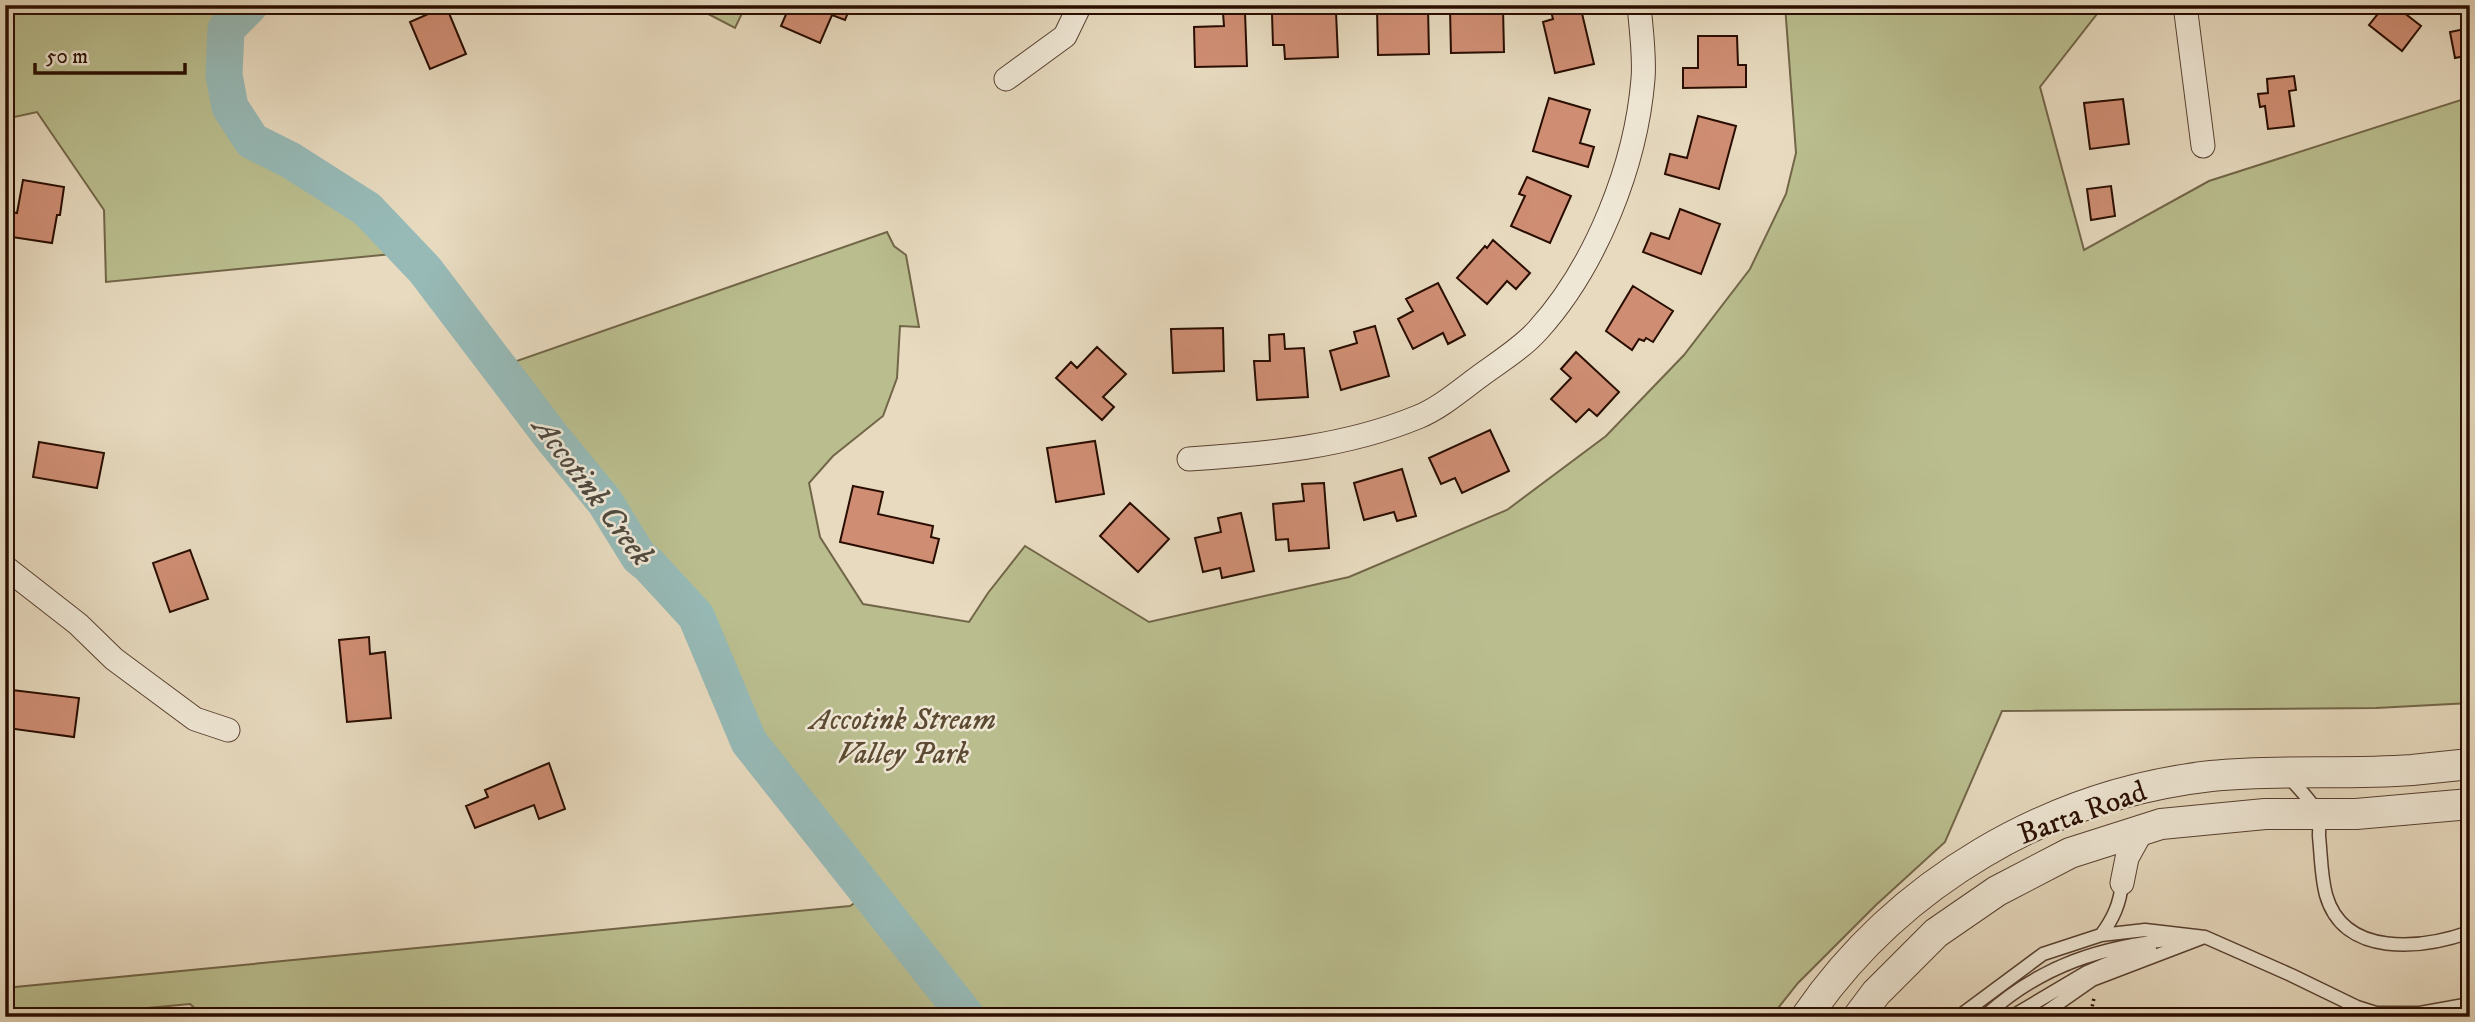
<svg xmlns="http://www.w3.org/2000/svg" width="2475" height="1022" viewBox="0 0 2475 1022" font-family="'IM FELL DW Pica',serif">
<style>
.green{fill:#babe8f;stroke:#726648;stroke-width:2}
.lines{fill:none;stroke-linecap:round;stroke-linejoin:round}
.river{stroke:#97bab7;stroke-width:37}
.building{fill:#cf8e74;stroke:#290d00;stroke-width:2}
.service-casing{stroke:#584030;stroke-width:15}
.minor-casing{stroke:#584030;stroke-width:25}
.tertiary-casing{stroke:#584030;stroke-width:32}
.path{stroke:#290d00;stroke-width:3.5;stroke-dasharray:2 3.5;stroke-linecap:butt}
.service{stroke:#efe7d5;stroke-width:12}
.minor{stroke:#efe7d5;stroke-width:23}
.tertiary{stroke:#efe7d5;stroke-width:30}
.labels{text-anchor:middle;stroke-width:5;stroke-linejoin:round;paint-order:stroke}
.park-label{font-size:30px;font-style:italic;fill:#5c4b32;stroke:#efe7d5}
.street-label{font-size:30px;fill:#290d00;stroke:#efe7d5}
.water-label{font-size:32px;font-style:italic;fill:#504a40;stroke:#efe7d5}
</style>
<rect width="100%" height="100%" fill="#e7dabf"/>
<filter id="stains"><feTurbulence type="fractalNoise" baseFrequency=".00286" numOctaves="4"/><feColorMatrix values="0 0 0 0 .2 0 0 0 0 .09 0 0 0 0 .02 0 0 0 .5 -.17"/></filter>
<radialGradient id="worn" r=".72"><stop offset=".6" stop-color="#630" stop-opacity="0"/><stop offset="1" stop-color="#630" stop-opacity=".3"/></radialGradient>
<path class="green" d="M5 5H263L228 46 242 121 392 211 423 251 106 282 104 210 37 112 5 119Z
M691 5H746L735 28Z
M1785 5H1891L1987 10 1991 5H2104L2040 87 2084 250 2209 181 2470 97V703L2376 708 2002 711 1945 842 1876 905 1798 983 1771 1017H205L190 1004 51 1017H5V988L850 906 869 893 749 742 696 616 672 567 640 536 623 504 508 364 887 232 894 246 906 255 919 327 900 326 897 378 883 416 833 456 809 483 820 537 863 604 969 622 988 593 1025 546 1149 622 1349 577 1507 510 1606 436 1684 355 1750 269 1786 194 1796 153Z"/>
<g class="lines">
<path class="river" d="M250 5 226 29 224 75 230 107 252 141 290 160 367 209 425 270 551 436 605 502 639 557 649 565 696 616 749 742 967 1017"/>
</g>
<path class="building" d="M790 5H851L845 20 832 15 820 43 781 26Z
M1558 5H1580L1594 64 1555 73 1543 22 1553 19 1550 7Z
M2385 5H2394L2421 26 2402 51 2369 25Z
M446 6 466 54 430 69 410 22Z
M1428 7 1429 54 1378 55 1377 8Z
M1503 8 1504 52 1451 53 1450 9Z
M1245 12 1247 66 1195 67 1194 27 1224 26 1223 13Z
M1336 12 1338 57 1285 59 1284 45H1273L1272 14Z
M2470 28V55L2455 58 2450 32Z
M1698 36H1737L1738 65H1746V87L1683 88V68H1698Z
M2294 76 2296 90 2289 91 2294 126 2268 129 2265 106 2260 107 2258 94 2268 93 2267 79Z
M1549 98 1590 110 1580 143 1594 147 1588 167 1533 151Z
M2123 99 2129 144 2090 149 2084 103Z
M1698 116 1736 126 1719 189 1665 174 1670 154 1687 158Z
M1527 177 1571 196 1550 243 1511 226 1525 196 1519 194Z
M23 180 64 187 60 215H57L52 243 5 236V211L17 213Z
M2111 186 2115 216 2091 220 2087 189Z
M1680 209 1720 224 1701 274 1643 252 1651 233 1669 239Z
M1493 240 1530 273 1516 289 1507 281 1487 304 1457 278 1485 246 1487 248Z
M1438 283 1465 335 1448 344 1443 333 1413 349 1398 319 1413 311 1406 299Z
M1633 286 1673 311 1653 342 1646 338 1644 341 1639 339 1632 350 1606 331Z
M1375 326 1389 376 1341 390 1330 351 1357 343 1354 332Z
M1223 328 1224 371 1173 373 1171 329Z
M1284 334 1285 349 1304 348 1308 397 1257 400 1254 361H1270L1269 335Z
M1097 347 1126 374 1103 397 1114 407 1102 420 1056 378 1071 362 1077 368Z
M1576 352 1619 392 1597 416 1589 409 1576 422 1551 399 1571 378 1561 369Z
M1490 430 1509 471 1462 493 1455 478 1441 484 1429 458Z
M1095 441 1104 494 1056 502 1047 448Z
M39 442 104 453 97 488 33 477Z
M1402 469 1416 516 1397 521 1394 512 1364 520 1354 483Z
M1324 483 1329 548 1289 551 1288 539 1276 540 1273 504 1304 501 1302 484Z
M853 486 883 492 878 514 933 526 931 537 939 539 933 563 840 542Z
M1130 503 1169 539 1138 572 1100 536Z
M1241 513 1254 571 1222 578 1220 568 1203 572 1195 538 1221 532 1218 518Z
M190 550 208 599 170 612 153 563Z
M369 637 370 654 385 652 391 718 347 722 339 640Z
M12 690 79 698 74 737 7 728Z
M549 763 565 809 539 819 534 805 475 828 466 806 488 797 485 790Z"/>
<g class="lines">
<defs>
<path id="service" d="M2288 776C2296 786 2314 803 2318 814 2320 820 2319 830 2319 836 2321 855 2321 876 2326 895 2344 958 2422 949 2470 932
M2101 935C2113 919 2120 904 2122 883
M1958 1017 2043 954 2101 935 2145 930 2205 937 2291 975 2357 1007 2376 1013H2420L2470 1004
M1984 1017C2041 965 2102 946 2177 939
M2011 1017 2087 972 2139 950 2150 948
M2039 1017 2092 980 2202 938"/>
<path id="minor" d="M2185 5 2203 146
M1006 79 1065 36 1080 5
M1189 459C1267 454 1345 447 1418 417 1440 408 1461 390 1480 376 1499 362 1522 348 1538 330 1596 266 1636 165 1643 79 1645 56 1641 29 1639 5
M5 567 78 624 114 659 195 719 228 730
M2122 883 2127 858 2143 829"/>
<path id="tertiary" d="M1806 1017C1898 883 2049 794 2211 776 2278 769 2345 775 2412 770 2431 768 2451 766 2470 764
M1858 1017 1876 993 1936 933 1997 891 2070 853 2161 824 2265 814H2356L2470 804"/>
</defs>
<use href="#service" class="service-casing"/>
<use href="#minor" class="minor-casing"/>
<use href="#tertiary" class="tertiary-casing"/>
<path class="path" d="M2465 715 2470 714
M2090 1017 2094 998"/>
<use href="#service" class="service"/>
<use href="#minor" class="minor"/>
<use href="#tertiary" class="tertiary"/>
</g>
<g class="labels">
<g class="park-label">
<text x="903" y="729">Accotink Stream<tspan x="903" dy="34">Valley Park</tspan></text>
</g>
<g class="street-label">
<text transform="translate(2082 812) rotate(-20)" y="10">Barta Road</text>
</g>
<g class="water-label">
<text transform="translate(594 491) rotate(53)" y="11">Accotink Creek</text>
</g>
</g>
<rect width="2475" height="1022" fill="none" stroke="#e7dabf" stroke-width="28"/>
<rect x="7" y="7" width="2461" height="1008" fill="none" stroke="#290d00" stroke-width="3.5"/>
<rect x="14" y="14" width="2447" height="994" fill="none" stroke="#290d00" stroke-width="2"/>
<path d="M35 63v10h150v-10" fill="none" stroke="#290d00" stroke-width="3.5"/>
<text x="46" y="63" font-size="21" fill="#290d00" stroke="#efe7d5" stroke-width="5" paint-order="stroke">50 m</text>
<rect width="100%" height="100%" filter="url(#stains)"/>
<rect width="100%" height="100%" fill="url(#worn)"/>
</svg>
